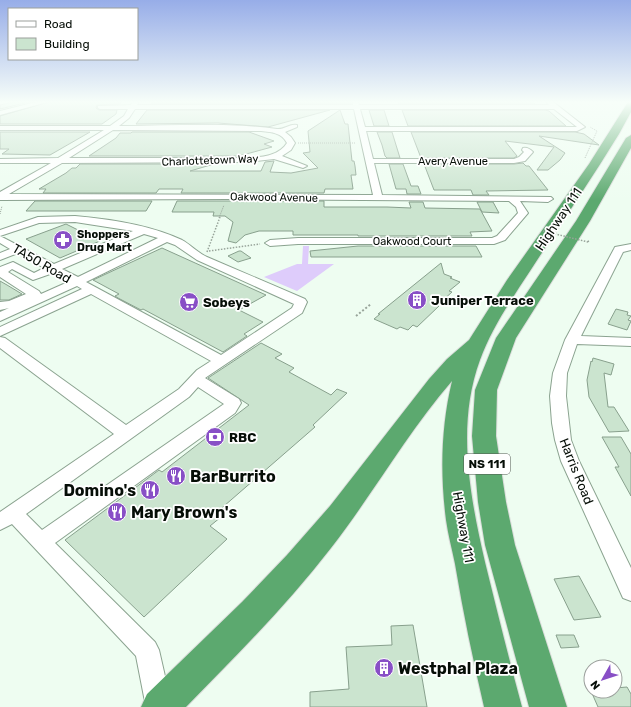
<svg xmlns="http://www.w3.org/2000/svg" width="631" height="707" viewBox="0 0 631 707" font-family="Rubik,sans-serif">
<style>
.green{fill:#deccfb}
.building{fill:#cbe4cf;stroke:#88a08d}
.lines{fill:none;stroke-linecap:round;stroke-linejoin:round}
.minor-casing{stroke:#8ba390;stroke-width:2}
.highway-casing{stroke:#dcdddc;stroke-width:2}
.path-far2{stroke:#98a49a;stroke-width:1;stroke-dasharray:1 1;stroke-linecap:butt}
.path-far1{stroke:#98a49a;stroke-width:1.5;stroke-dasharray:1.5 1.5;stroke-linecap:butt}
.path{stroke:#98a49a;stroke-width:2;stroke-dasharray:2 2;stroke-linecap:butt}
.minor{fill:#fff;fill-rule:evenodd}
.highway{fill:#5ca96f;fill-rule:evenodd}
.path-bridge{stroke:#98a49a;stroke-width:1.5;stroke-dasharray:1.5 1.5;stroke-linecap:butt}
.labels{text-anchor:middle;stroke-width:3.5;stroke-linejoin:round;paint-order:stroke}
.far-street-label{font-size:11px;fill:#060e07;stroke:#fff}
.far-poi-label{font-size:11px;font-weight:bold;fill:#060e07;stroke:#fff;text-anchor:start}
.shield{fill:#fff;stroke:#515651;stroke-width:1}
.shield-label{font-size:12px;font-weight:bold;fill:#060e07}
.street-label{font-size:13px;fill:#060e07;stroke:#fff}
.poi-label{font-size:13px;font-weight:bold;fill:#060e07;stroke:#fff;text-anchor:start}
.near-poi-label{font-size:16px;font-weight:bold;fill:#060e07;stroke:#fff;text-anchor:start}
</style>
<rect width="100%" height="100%" fill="#eefdf1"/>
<path class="green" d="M303 246H309L308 264H334L297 291 264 277 297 264H302Z"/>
<path class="building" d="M18 101H33L0 109V105Z
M52 101H122L120 104 97 105 96 108 99 110H117L116 114 102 124H0V116Z
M153 101H351V104H152Z
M398 101H532L535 104H399Z
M147 110H330L268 127 218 123 136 124Z
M340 110 345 124H348L352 161H354L355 166 356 175H351L353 189H325L324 193H181L183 189H159L156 193H43L46 189H39L66 173 72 168H76L80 164H214L190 171H261L265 162 274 161 270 172 291 173 318 168 303 153 310 152 308 131Z
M369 110H384L389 126H374Z
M402 110H545L549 111 566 126H408Z
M0 132H90L50 155 2 154 9 149H0Z
M132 132H249L274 141 264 144 272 147 239 156H89L116 138 120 133H131Z
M377 132H392L400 158H387L385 156 382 145Z
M411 132H575L584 134 599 145 539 136 565 153 560 160 548 170H537L554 147 505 141 517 156 514 158H421Z
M523 163 526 166H529L548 190 486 191 489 195H473L471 190H434L424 164H514Z
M389 164H403L411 186H418L421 194H407L406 189H396Z
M35 201H152L146 211H26Z
M177 201H324V207H387L411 208 409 202H423L425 208 480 209 492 231 470 232 472 236H358V235H293V231H259L245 235 236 243 228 241 233 222 225 216H213L214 212H172Z
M477 202H493L499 213 482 212Z
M66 224 100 241 60 258 26 239Z
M358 246H476L482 257H311L310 251Z
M162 248 266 295 239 310 263 322 244 334 247 336 223 352 143 309 141 310 118 298 115 296 119 294 93 280Z
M239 251H241L251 258 238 262 228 256Z
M441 263 444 274 452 277 450 278 460 282 449 291 452 292 442 301 438 306H439L417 327 413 325 408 330 400 327 397 329 374 319 380 314H378Z
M0 281 7 285 22 294 9 300H0Z
M616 309 628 312 627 315 631 316 628 320 631 321 627 330 608 324Z
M261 343 282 354 275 358 294 368 289 372 331 395 337 389 347 393 313 425 315 427 216 513 221 517 210 526 227 539 144 617 65 540 159 470 162 472 249 405 208 378Z
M593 358 614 364 611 375 604 373 608 407H614L629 431 609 432 589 397 587 380 591 361 592 362Z
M602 437H621L631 454V496L615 467H619Z
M579 576 601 617 574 620 554 579Z
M413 625 427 707H310V692L349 689 346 647 392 645 391 626Z
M556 635H574L579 647 561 648Z
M627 687 631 694V707H598L591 691H615V688Z"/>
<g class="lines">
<defs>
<path id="minor" d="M40 101H51L0 115V111Z
M133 101H139L137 105H353L352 101H358L359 105H549L546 102 552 101 585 127 577 131H366L373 159H514L519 157 524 152 522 150 523 148C527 147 530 149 533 152L525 161 514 163H374L382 195 551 197 553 199 548 202 520 201 528 213 505 240 494 244H298L270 246 265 243 270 240 298 238H492L497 236 518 213 516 207 509 201 227 199 0 200V192L51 163H0V159L58 158 104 130H0V126H110L124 116 128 109H100L98 108V106L131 105ZM135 109H354L373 195 9 194 62 163 248 162 274 159 303 168 307 166 282 156 291 150 295 143 291 137 285 132 297 127V125C290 123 284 130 277 129 225 122 171 126 119 126L129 118ZM360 109H554L577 127H365ZM113 130 261 131C272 132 282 133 287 143 279 156 262 157 248 158H69Z
M75 216C110 219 150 225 182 240 191 245 198 253 207 257 240 271 273 285 305 299L307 302 302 313 205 378 239 399 241 403 235 413 55 543 155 642 159 650 172 707H146L136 656 12 524 0 530V512L114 434 0 348V337L5 338 126 425 179 389 197 370 211 361 91 294 0 336V327L82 289 77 286 0 321V312L9 308 0 310V302L9 301 26 294 0 277V267L13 262 34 273 44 268 18 253 0 260V253L10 249 0 243V230L38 217ZM75 222 133 231 54 264 0 236 39 223ZM144 234 158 238 78 277 62 269ZM167 242 175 245 197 260 294 304 292 308 221 355 86 282ZM12 269 33 280 53 273 68 282 41 294 39 291 8 272ZM198 387 224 404 42 530 26 514 189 397Z
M631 244V250L623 252 581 336 631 338V346L577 344 567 373 566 396 571 440 579 461 631 568V601L623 598 561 461 555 440 552 423 550 396 553 373 565 340 614 249 615 247Z"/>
<path id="highway" d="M631 101V112L619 134C591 180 561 223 532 268 513 297 492 327 480 360 456 425 470 497 485 562 497 611 509 659 522 707H484C473 660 463 612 455 564 452 549 448 535 446 520 440 473 441 427 452 381 407 433 373 494 331 548 287 605 236 656 186 707H141L147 694 242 602 287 555 330 506 429 379 447 359 469 340 507 280 589 164 628 102Z
M631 135V148L590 221 516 338 497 390 496 436 506 502 515 545 567 707H529L485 545 478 502 472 436 475 390 496 338 576 221 626 138Z"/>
</defs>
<use href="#minor" class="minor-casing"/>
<use href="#highway" class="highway-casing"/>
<path class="path-far2" d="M298 143H356
M585 158 597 131 590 127
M0 214 2 206
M219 218 224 205"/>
<path class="path-far1" d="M588 242 589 240
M209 251 260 244
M207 252 220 217"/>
<path class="path" d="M356 316 371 304"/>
<use href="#minor" class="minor"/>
<use href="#highway" class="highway"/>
<path class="path-bridge" d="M543 231 588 242"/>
</g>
<linearGradient id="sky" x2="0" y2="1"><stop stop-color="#97ade8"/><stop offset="0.51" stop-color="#f7fef9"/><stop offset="1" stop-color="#f7fef9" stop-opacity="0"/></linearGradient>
<rect width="631" height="200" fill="url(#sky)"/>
<defs>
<symbol id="pharmacy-disc" viewBox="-11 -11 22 22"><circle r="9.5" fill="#884fc6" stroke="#fff"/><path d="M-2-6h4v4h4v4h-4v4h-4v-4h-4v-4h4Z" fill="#fff"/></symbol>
<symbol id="building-disc" viewBox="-11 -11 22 22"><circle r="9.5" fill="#884fc6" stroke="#fff"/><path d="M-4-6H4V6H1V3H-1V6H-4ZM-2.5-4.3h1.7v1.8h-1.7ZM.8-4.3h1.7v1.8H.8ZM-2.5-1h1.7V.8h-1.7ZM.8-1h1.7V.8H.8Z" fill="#fff"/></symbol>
<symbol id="supermarket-disc" viewBox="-11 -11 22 22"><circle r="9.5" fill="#884fc6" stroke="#fff"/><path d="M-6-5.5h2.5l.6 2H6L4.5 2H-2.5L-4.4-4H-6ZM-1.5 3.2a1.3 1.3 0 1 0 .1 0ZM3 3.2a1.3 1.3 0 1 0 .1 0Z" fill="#fff"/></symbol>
<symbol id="bank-disc" viewBox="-11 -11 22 22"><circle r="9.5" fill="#884fc6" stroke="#fff"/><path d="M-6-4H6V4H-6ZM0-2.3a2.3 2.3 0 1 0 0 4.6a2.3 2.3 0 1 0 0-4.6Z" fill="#fff"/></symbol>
<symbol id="restaurant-disc" viewBox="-11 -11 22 22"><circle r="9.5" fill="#884fc6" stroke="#fff"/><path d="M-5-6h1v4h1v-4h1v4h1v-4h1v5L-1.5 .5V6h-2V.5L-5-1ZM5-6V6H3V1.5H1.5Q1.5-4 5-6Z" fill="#fff"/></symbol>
</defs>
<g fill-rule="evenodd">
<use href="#pharmacy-disc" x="52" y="229" width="22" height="22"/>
<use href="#building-disc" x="406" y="289" width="22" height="22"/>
<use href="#supermarket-disc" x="178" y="291" width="22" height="22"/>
<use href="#bank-disc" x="204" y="426" width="22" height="22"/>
<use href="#restaurant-disc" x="165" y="465" width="22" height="22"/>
<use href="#restaurant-disc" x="139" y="479" width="22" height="22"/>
<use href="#restaurant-disc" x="106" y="501" width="22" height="22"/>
<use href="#building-disc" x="373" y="657" width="22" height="22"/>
</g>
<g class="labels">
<g class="far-street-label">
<text transform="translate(210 160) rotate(-2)" y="4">Charlottetown Way</text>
<text x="453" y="165">Avery Avenue</text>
<text transform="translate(274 197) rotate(1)" y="4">Oakwood Avenue</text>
<text x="412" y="245">Oakwood Court</text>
</g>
<g class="far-poi-label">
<text x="77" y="238">Shoppers<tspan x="77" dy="13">Drug Mart</tspan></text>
</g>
<rect class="shield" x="464" y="454" width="46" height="20" rx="3"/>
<g class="shield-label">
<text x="487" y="468">NS 111</text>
</g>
<g class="street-label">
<text transform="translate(558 219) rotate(-56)" y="5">Highway 111</text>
<text transform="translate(42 263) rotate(30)" y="5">TA50 Road</text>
<text transform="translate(577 471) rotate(68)" y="5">Harris Road</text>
<text transform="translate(464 527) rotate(80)" y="5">Highway 111</text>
</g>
<g class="poi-label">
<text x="431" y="305">Juniper Terrace</text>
<text x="203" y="307">Sobeys</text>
<text x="229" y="442">RBC</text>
</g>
<g class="near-poi-label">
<text x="190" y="482">BarBurrito</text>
<text x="136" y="496" text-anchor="end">Domino's</text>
<text x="131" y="518">Mary Brown's</text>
<text x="398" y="674">Westphal Plaza</text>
</g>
</g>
<rect x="8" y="8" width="130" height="52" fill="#ffffff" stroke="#9b9f9c"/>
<rect x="16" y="21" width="20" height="6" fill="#ffffff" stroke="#9b9f9c"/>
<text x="44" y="28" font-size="12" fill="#060e07">Road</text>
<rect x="16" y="38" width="20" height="12" fill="#cbe4cf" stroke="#9b9f9c"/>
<text x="44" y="48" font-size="12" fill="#060e07">Building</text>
<g transform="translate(603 679) rotate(231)"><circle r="19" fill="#ffffff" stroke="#9b9f9c"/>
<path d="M0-3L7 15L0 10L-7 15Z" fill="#884fc6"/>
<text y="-6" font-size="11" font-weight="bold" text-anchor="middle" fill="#060e07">N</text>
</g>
</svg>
